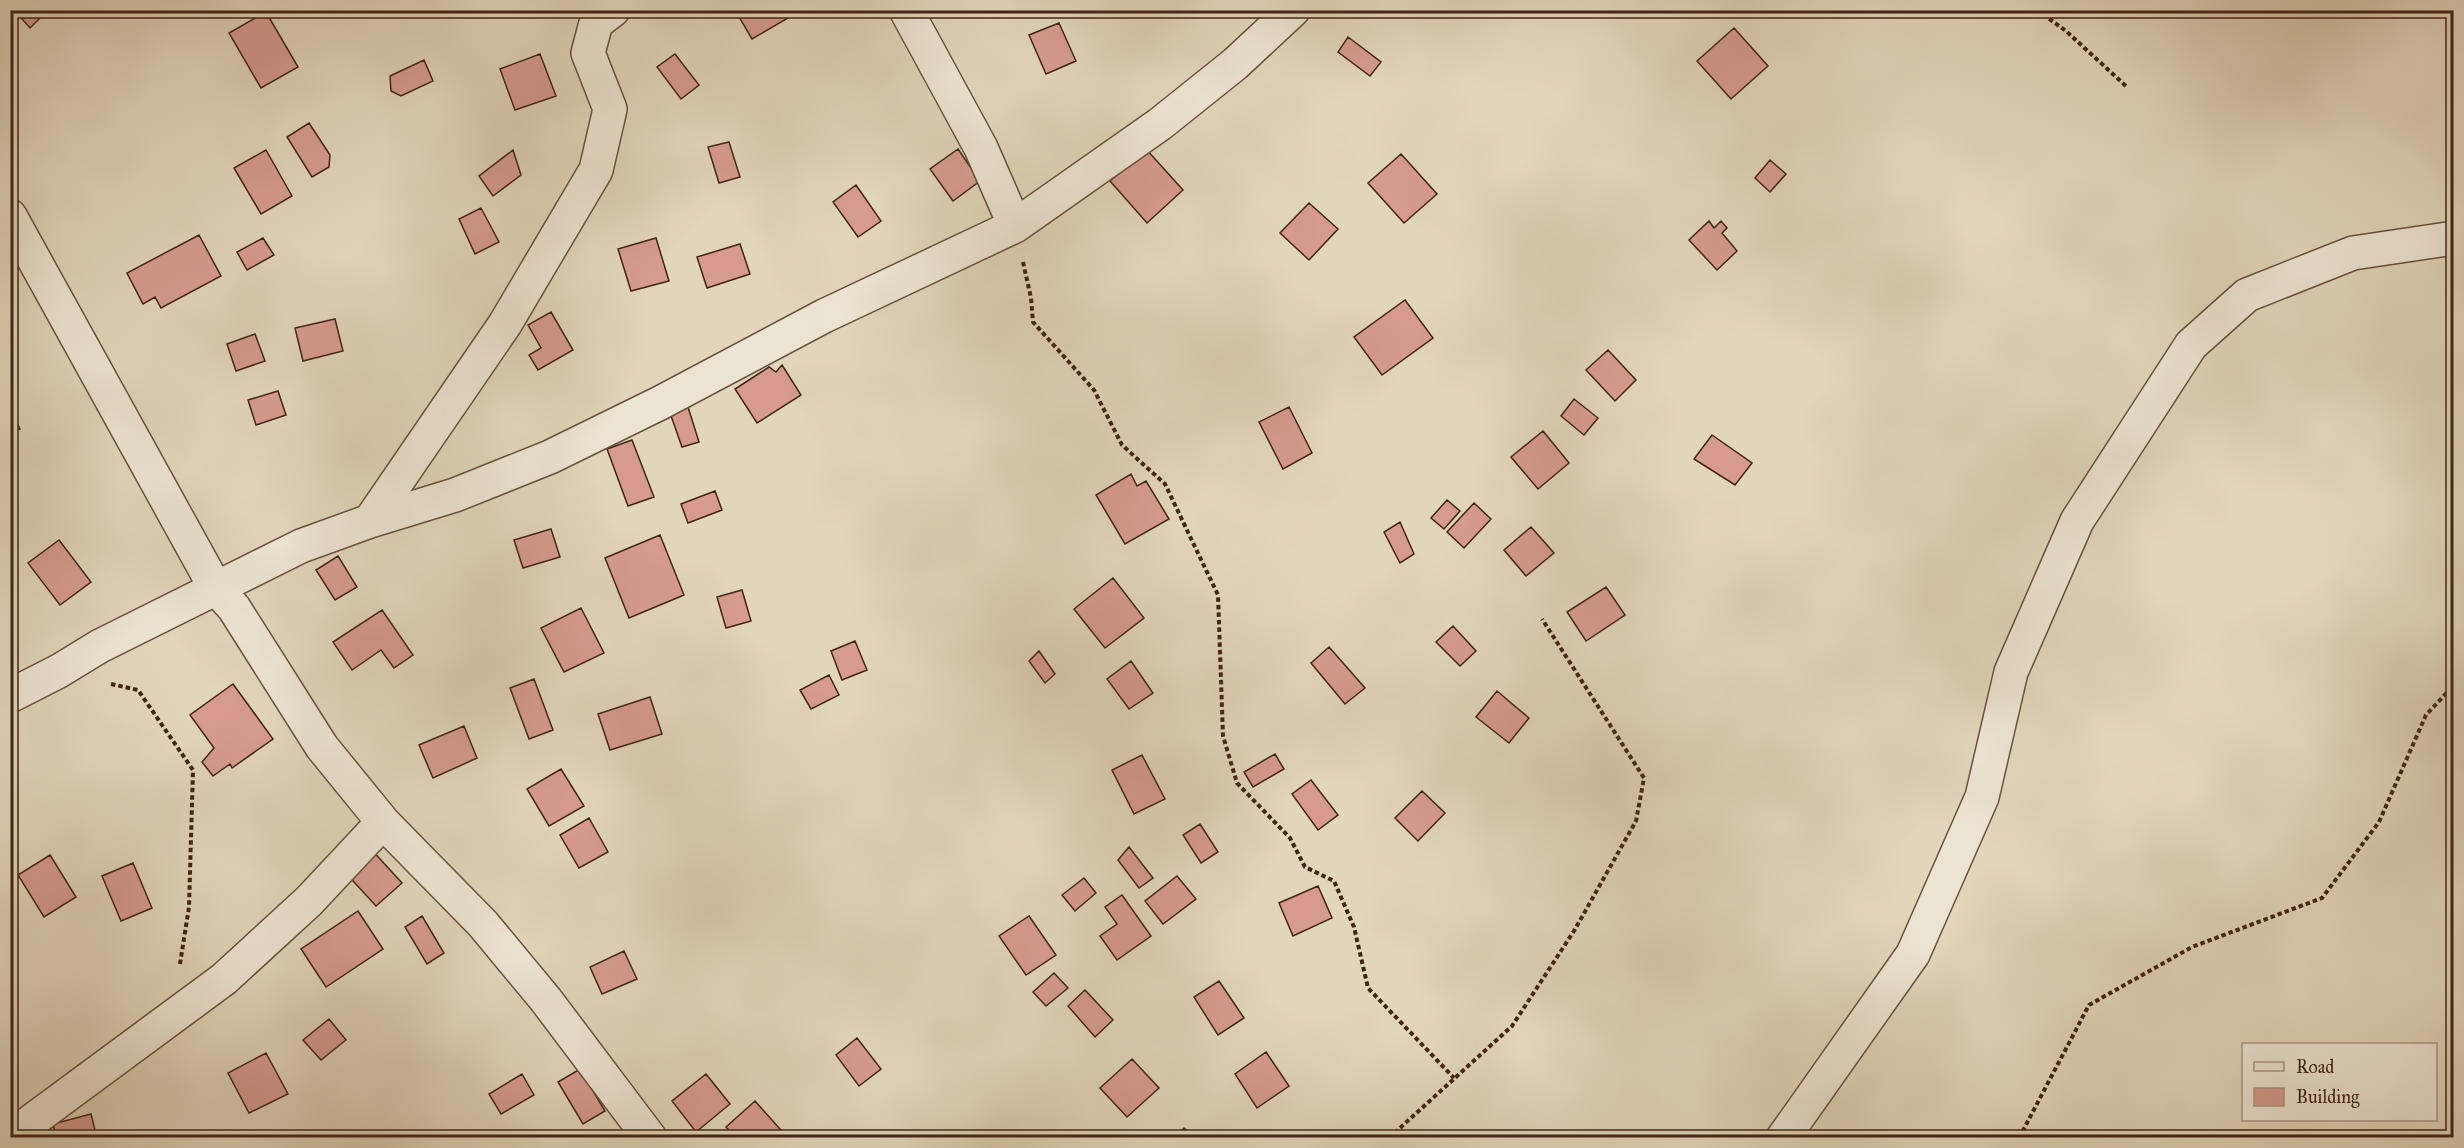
<svg xmlns="http://www.w3.org/2000/svg" width="2464" height="1148" viewBox="0 0 2464 1148" font-family="'IM FELL Great Primer',serif">
<style>
.building{fill:#d69b8e;stroke:#412414;stroke-width:1.5}
.lines{fill:none;stroke-linecap:round;stroke-linejoin:round}
.street-casing{stroke:#69503e;stroke-width:36}
.path{stroke:#412414;stroke-width:4;stroke-dasharray:4.5 3;stroke-linecap:butt}
.street{stroke:#ece4d2;stroke-width:33}
</style>
<rect width="100%" height="100%" fill="#e1d5ba"/>
<filter id="stains"><feTurbulence type="fractalNoise" baseFrequency=".00333" numOctaves="4"/><feColorMatrix values="0 0 0 0 .2 0 0 0 0 .09 0 0 0 0 .02 0 0 0 .5 -.17"/></filter>
<radialGradient id="worn" r=".72"><stop offset=".6" stop-color="#630" stop-opacity="0"/><stop offset="1" stop-color="#630" stop-opacity=".3"/></radialGradient>
<path class="building" d="M14 10H48L30 28Z
M735 10H784L788 18 752 39Z
M266 12 298 67 261 88 229 33Z
M1059 23 1076 61 1046 74 1029 35Z
M1734 28 1768 66 1731 99 1697 61Z
M1348 37 1381 62 1370 76 1338 52Z
M540 54 556 96 515 110 500 69Z
M675 54 699 85 681 99 657 67Z
M424 60 433 81 401 96 391 91 390 76Z
M309 123 330 155 329 167 312 177 287 137Z
M729 142 740 177 719 183 708 147Z
M958 149 980 181 953 201 930 169Z
M1146 149 1183 190 1147 223 1110 181Z
M266 150 292 196 261 214 234 168Z
M513 150 521 175 493 196 479 176Z
M1401 154 1437 194 1404 223 1368 183Z
M1770 160 1786 174 1770 192 1755 178Z
M856 185 881 221 858 237 833 202Z
M1309 203 1338 229 1309 260 1280 233Z
M481 208 499 242 475 254 459 219Z
M1709 221 1714 228 1721 221 1727 228 1722 233 1737 251 1717 270 1689 240Z
M199 235 221 276 161 308 155 297 143 304 127 273Z
M263 238 274 255 247 270 237 252Z
M656 238 669 281 631 291 618 249Z
M740 244 750 274 707 288 697 257Z
M1405 300 1433 338 1382 375 1354 337Z
M551 312 573 350 538 370 529 355 541 348 528 325Z
M335 319 343 351 303 361 295 328Z
M255 334 265 361 236 371 227 344Z
M1608 350 1636 380 1615 401 1586 370Z
M782 365 801 395 757 423 735 389 769 367 776 372Z
M278 391 286 415 256 425 248 400Z
M1574 399 1598 418 1584 435 1561 416Z
M688 407 699 442 682 447 670 413Z
M1289 407 1312 453 1283 469 1259 422Z
M10 409 20 429 10 434Z
M1543 431 1569 463 1538 489 1511 457Z
M1712 435 1752 463 1735 485 1694 459Z
M632 440 654 497 628 506 607 449Z
M1131 474 1137 486 1146 481 1169 519 1125 544 1096 495Z
M715 491 722 510 688 523 681 504Z
M1447 500 1460 511 1444 529 1431 518Z
M1474 503 1491 519 1464 548 1447 532Z
M1400 522 1414 554 1400 563 1384 532Z
M1531 527 1554 553 1526 576 1504 550Z
M551 529 560 557 523 568 514 540Z
M660 535 684 595 629 618 605 558Z
M59 540 91 582 60 605 28 563Z
M338 556 357 587 335 600 316 570Z
M1113 578 1144 618 1105 648 1074 609Z
M1606 587 1625 615 1586 641 1567 612Z
M742 590 751 621 726 628 717 597Z
M581 608 604 653 564 672 541 628Z
M382 610 413 655 394 668 381 650 352 670 333 642Z
M1453 626 1476 651 1460 666 1436 642Z
M855 641 867 670 842 680 831 651Z
M1329 647 1365 688 1345 704 1311 663Z
M1039 651 1055 674 1045 683 1029 661Z
M1131 661 1153 693 1129 709 1107 679Z
M829 675 839 695 811 709 800 690Z
M534 679 553 730 529 739 510 688Z
M233 684 273 739 232 768 230 764 213 776 202 762 214 748 190 715Z
M1497 691 1529 718 1509 743 1476 717Z
M650 697 662 734 610 750 598 714Z
M464 726 477 758 433 778 419 745Z
M1275 754 1284 769 1253 787 1244 772Z
M1142 755 1165 799 1134 814 1112 770Z
M561 769 584 806 549 826 527 789Z
M1311 780 1338 815 1318 830 1292 794Z
M1422 791 1445 813 1418 841 1395 818Z
M589 818 608 852 579 868 560 835Z
M1200 824 1218 852 1201 863 1183 835Z
M369 847 402 883 376 906 343 870Z
M1129 847 1153 878 1139 888 1118 860Z
M50 855 76 897 44 917 18 875Z
M133 863 152 908 121 921 102 876Z
M1177 876 1196 899 1163 924 1145 901Z
M1084 878 1096 893 1075 911 1062 895Z
M1318 886 1332 918 1293 936 1279 903Z
M1122 895 1151 936 1117 960 1100 936 1117 924 1105 907Z
M358 911 383 949 326 987 301 949Z
M422 916 444 953 427 964 405 927Z
M1029 916 1056 955 1026 975 999 936Z
M624 951 637 979 602 994 590 967Z
M1054 973 1068 988 1046 1006 1033 992Z
M1219 981 1244 1018 1218 1035 1194 997Z
M1085 990 1113 1020 1095 1037 1068 1006Z
M329 1019 346 1040 321 1060 303 1040Z
M857 1038 881 1069 859 1086 836 1055Z
M1266 1052 1289 1086 1257 1108 1235 1074Z
M266 1053 288 1094 249 1113 228 1073Z
M1132 1059 1159 1088 1127 1117 1100 1088Z
M580 1069 605 1111 583 1124 558 1082Z
M522 1074 534 1095 501 1114 489 1094Z
M706 1074 730 1104 696 1132 672 1101Z
M755 1101 788 1138H736L726 1127Z
M91 1114 97 1138H56L53 1124Z
M1184 1128 1195 1138H1176Z"/>
<g class="lines">
<defs>
<path id="street" d="M906 10 981 148 1015 226
M10 216 215 587 234 608 322 747 383 822 483 924 546 1000 650 1138
M370 521 505 324 596 170 610 109 588 53 596 23 613 10
M10 696 59 671 100 646 301 546 370 521 455 495 550 457 660 403 824 316 1015 226 1160 124 1235 64 1293 10
M10 1137 224 979 309 901 383 822
M1783 1138 1913 954 1982 797 2011 672 2077 521 2191 345 2247 295 2353 253 2454 238"/>
</defs>
<use href="#street" class="street-casing"/>
<path class="path" d="M2037 10 2066 31 2127 87
M1023 262 1031 298 1033 322 1094 390 1122 445 1165 484 1218 595 1223 736 1237 783 1290 838 1305 867 1334 881 1354 927 1368 988 1454 1078
M111 684 138 690 193 770 189 907 180 964
M1389 1138 1512 1026 1574 931 1636 821 1644 778 1542 619
M2019 1138 2089 1005 2192 947 2322 898 2379 822 2426 715 2454 685"/>
<use href="#street" class="street"/>
</g>
<rect width="2464" height="1148" fill="none" stroke="#e1d5ba" stroke-width="36"/>
<rect x="12" y="12" width="2440" height="1124" fill="none" stroke="#412414" stroke-width="3"/>
<rect x="18" y="18" width="2428" height="1112" fill="none" stroke="#412414" stroke-width="1.5"/>
<rect x="2242" y="1043" width="195" height="78" fill="#ece4d2" stroke="#a89786" stroke-width="1.5"/>
<rect x="2254" y="1062" width="30" height="9" fill="#ece4d2" stroke="#a89786" stroke-width="1.5"/>
<text x="2296" y="1073" font-size="18" fill="#412414">Road</text>
<rect x="2254" y="1088" width="30" height="18" fill="#d69b8e" stroke="#a89786" stroke-width="1.5"/>
<text x="2296" y="1103" font-size="18" fill="#412414">Building</text>
<rect width="100%" height="100%" filter="url(#stains)"/>
<rect width="100%" height="100%" fill="url(#worn)"/>
</svg>
